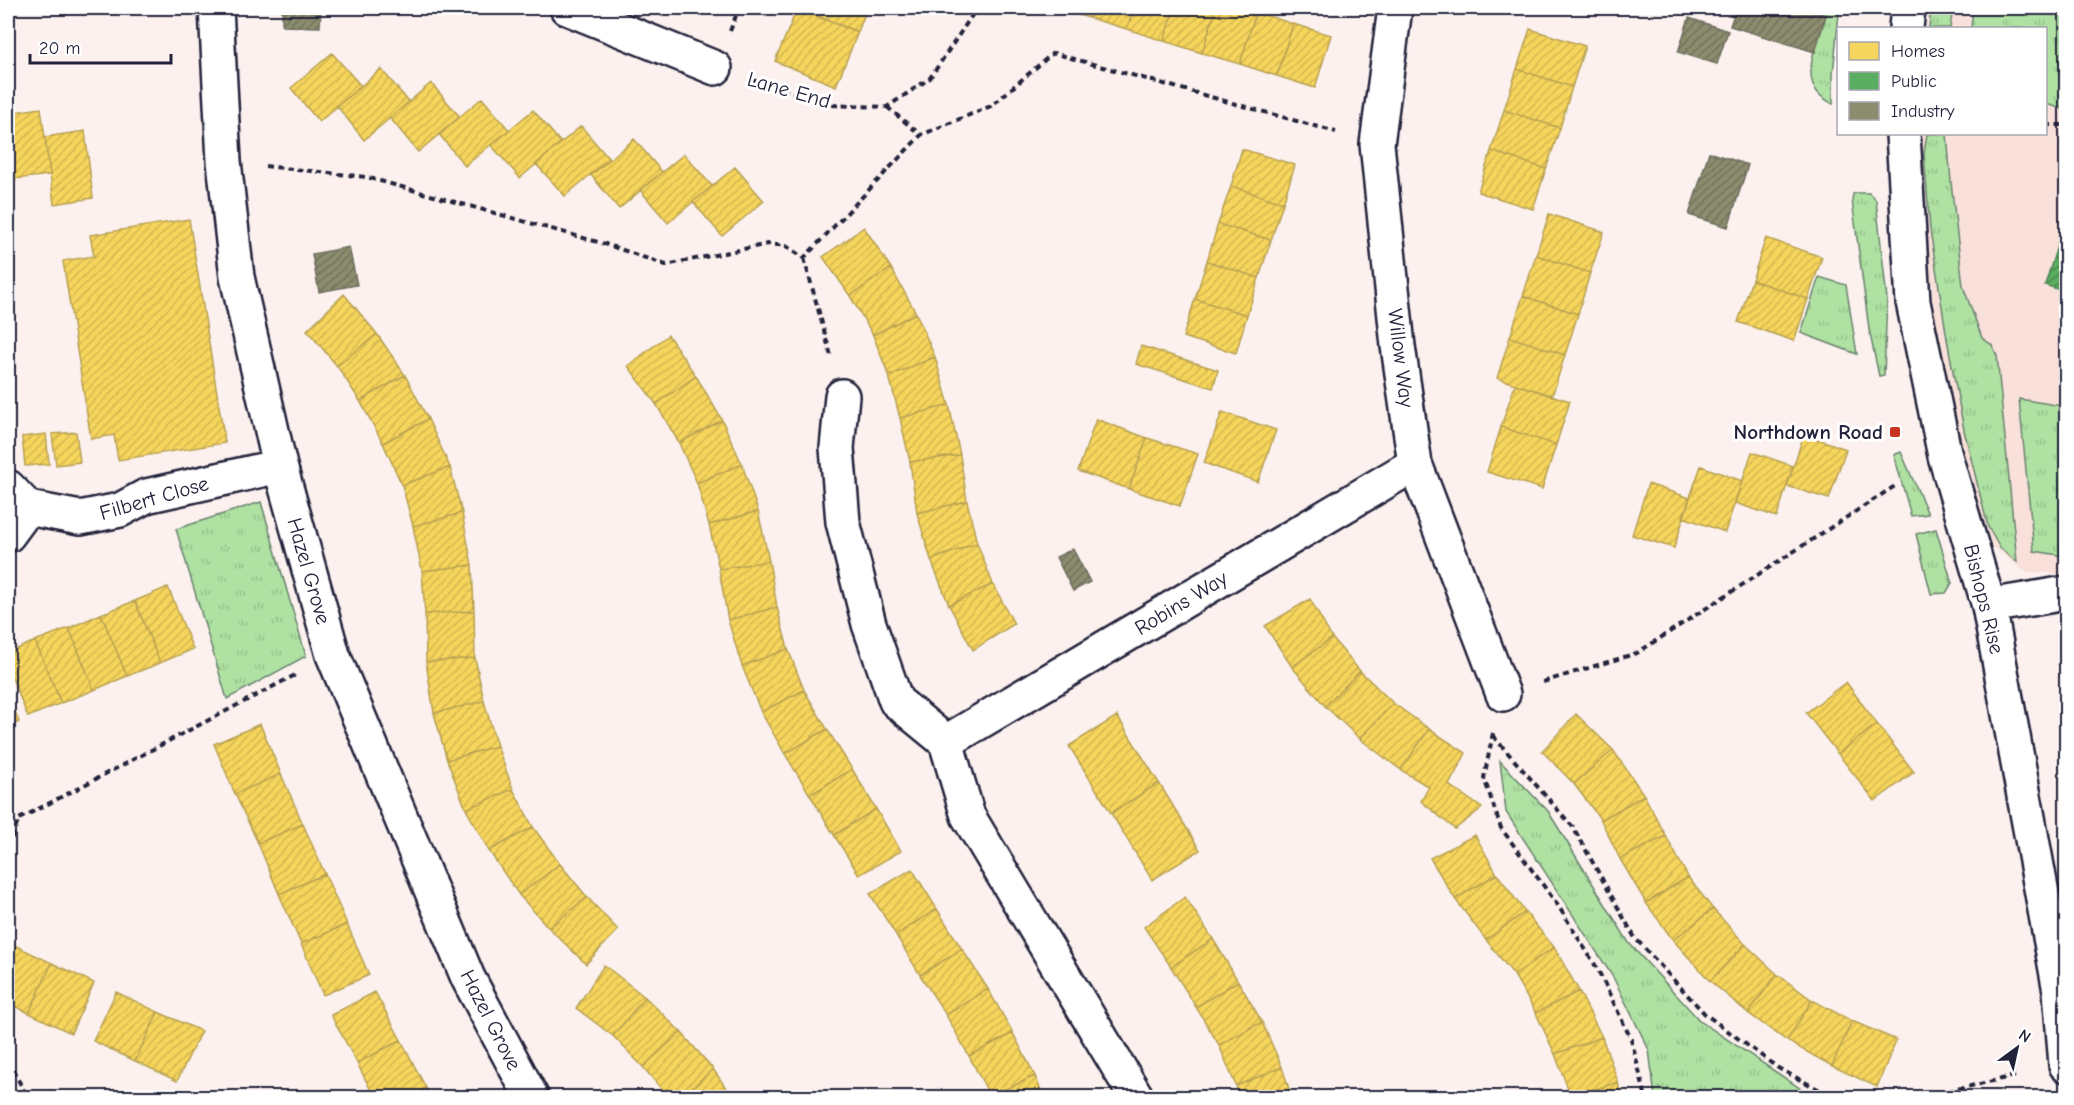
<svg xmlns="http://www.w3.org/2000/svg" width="2074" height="1105" viewBox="0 0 2074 1105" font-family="'Comic Neue',sans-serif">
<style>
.built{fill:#f9e0da}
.grass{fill:url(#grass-tufts);stroke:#68826e;stroke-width:1.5}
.homes{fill:url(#homes-hatch);stroke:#b69f52;stroke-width:1.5}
.public{fill:url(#public-hatch);stroke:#498456;stroke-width:1.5}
.industry{fill:url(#industry-hatch);stroke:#6c6c5f;stroke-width:1.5}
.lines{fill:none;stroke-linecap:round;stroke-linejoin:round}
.minor-casing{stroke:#22223b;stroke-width:38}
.path{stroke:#22223b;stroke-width:4;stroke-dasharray:6 4.5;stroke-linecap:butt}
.minor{stroke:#fff;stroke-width:33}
.poi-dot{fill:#c8321e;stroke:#fff;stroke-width:2}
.labels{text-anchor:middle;stroke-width:6;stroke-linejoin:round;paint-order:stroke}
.street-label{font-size:21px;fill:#22223b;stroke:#fff}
.poi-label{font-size:21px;font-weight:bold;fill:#22223b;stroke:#fff;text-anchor:end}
</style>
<defs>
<pattern id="grass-tufts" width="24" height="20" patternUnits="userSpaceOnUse" patternTransform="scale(1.5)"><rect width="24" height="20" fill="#afe1a2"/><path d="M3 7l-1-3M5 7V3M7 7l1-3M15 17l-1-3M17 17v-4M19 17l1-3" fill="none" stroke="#96c18c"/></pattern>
<pattern id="homes-hatch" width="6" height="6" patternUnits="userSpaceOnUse" patternTransform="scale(1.5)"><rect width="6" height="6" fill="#f6d55c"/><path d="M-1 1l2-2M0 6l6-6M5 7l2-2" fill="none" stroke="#d3b751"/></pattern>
<pattern id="public-hatch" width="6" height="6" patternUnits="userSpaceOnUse" patternTransform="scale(1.5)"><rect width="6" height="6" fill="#5aae61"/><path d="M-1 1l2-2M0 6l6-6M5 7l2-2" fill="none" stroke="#4a8d51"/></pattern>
<pattern id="industry-hatch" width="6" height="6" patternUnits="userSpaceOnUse" patternTransform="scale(1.5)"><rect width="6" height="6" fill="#8c8c6e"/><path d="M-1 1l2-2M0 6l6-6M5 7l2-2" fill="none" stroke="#72725c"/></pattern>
</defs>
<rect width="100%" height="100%" fill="#fcf1ee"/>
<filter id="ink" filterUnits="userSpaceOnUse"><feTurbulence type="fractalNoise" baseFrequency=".0167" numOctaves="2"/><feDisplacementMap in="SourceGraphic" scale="12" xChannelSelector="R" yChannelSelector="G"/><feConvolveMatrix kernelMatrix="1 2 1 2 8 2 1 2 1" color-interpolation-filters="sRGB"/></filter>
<g filter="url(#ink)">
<path class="built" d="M1929 8H2066V574L2025 572 1983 538 1938 351 1919 164 1920 134H2046V28H1927Z"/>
<path class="grass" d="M1931 8H1953L1950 28H1929Z
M1973 8H2066V110L2046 104V28H1971Z
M1828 9 1839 13 1833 74V104C1828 101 1822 98 1818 93 1800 73 1821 32 1828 9Z
M1927 134H1947L1951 182 1963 286 1982 338 1992 345 1997 356 2017 562 2000 548 1988 527 1964 430 1947 339 1930 229 1924 154Z
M1857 193H1869L1876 200 1887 299 1884 375 1879 376 1869 329 1852 200 1853 194Z
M1819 277 1846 285 1857 354 1801 333Z
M2019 399 2056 405 2066 404V555H2059L2034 551Z
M1901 452 1928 514 1911 516 1894 455Z
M261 502 306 656 227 699 176 529Z
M1936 529 1952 583 1946 593 1931 594 1916 534Z
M1500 761 1548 811 1629 943 1700 1021 1813 1097H1655L1649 1050 1613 977 1506 812Z"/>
<path class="homes" d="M797 8H867L858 32Z
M1055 8H1092L1089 18Z
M1092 8H1134L1127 29 1089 18Z
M1134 8H1175L1164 41 1127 29Z
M1175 8H1216L1202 53 1164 41Z
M1216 8H1242L1256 12 1240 64 1202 53Z
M797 9 858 32 836 86 775 61Z
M1256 12 1293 24 1277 76 1240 64Z
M1293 24 1331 35 1315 88 1277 76Z
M1530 29 1585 46 1572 87 1517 69Z
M332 53 361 86 319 122 291 88Z
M381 69 409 102 364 140 337 106Z
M1517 69 1572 87 1560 128 1504 110Z
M431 83 460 117 418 152 390 118Z
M482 98 509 130 465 166 439 134Z
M41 108 50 175 14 179 8 132V113Z
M533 110 561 143 520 178 491 145Z
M1504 110 1560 128 1546 169 1491 151Z
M581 126 609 159 565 196 536 164Z
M85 131 93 198 54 204 45 137Z
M8 132 14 179 8 180Z
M634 139 662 172 619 209 591 175Z
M1242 149 1295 165 1283 203 1231 186Z
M1491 151 1546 169 1533 209 1478 192Z
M684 154 712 186 668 223 640 190Z
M735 167 764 201 722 236 693 202Z
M1231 186 1283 203 1271 240 1218 224Z
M1549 214 1604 232 1590 273 1536 255Z
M189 219 225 443 118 460 114 435 91 439 63 261 94 256 90 235Z
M1218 224 1271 240 1259 278 1207 261Z
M864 227 891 268 850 296 823 257Z
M1766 238 1822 257 1808 299 1752 280Z
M1536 255 1590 273 1578 314 1523 296Z
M1207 261 1259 278 1247 315 1195 299Z
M891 268 916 313 873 335 850 296Z
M1752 280 1808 299 1794 341 1738 322Z
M344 294 377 334 337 366 307 330Z
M1523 296 1578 314 1565 355 1510 337Z
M1195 299 1247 315 1236 353 1183 337Z
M916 313 935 357 889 376 873 335Z
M377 334 405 375 360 401 337 366Z
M668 335 696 376 656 404 628 366Z
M1510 337 1565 355 1552 396 1497 378Z
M1141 346 1218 370 1213 388 1136 364Z
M935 357 949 405 900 418 889 376Z
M405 375 428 419 383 443 360 401Z
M696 376 722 420 679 443 656 404Z
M1515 384 1570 401 1556 445 1501 427Z
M949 405 960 455 910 462 900 418Z
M1222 412 1276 430 1258 482 1204 463Z
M428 419 450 467 402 485 383 443Z
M1096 419 1147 438 1129 489 1078 471Z
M722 420 742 464 697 483 679 443Z
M1501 427 1556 445 1542 489 1487 472Z
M76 432 80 462 56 465 52 434Z
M46 434 49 464 25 466 22 437Z
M1804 434 1846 449 1829 499 1787 486Z
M1147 438 1198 454 1180 506 1129 489Z
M1752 452 1793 466 1777 517 1735 503Z
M960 455 967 501 917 513 910 462Z
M742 464 758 511 709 525 697 483Z
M1701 466 1742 481 1725 532 1683 517Z
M450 467 462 513 413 526 402 485Z
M1648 484 1690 498 1674 548 1632 535Z
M967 501 977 543 931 560 917 513Z
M758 511 769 561 719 569 709 525Z
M462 513 472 565 422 571 413 526Z
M977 543 993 584 949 605 931 560Z
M769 561 777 607 728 620 719 569Z
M472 565 474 611 425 614 422 571Z
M993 584 1014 624 973 650 949 605Z
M168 587 193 649 160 663 135 601Z
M1310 599 1332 638 1292 667 1265 626Z
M135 601 160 663 127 676 101 614Z
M777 607 788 649 742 666 728 620Z
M474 611 475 658 426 662 425 614Z
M101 614 127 676 94 690 69 628Z
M69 628 94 690 61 703 35 641Z
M1332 638 1360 671 1325 706 1292 667Z
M35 641 61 703 28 717 8 668V653Z
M788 649 804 690 761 712 742 666Z
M475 658 484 701 434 713 426 662Z
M1360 671 1393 703 1360 739 1325 706Z
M1846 682 1877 724 1838 754 1806 713Z
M804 690 827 729 785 754 761 712Z
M8 694 19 722 8 727Z
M484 701 497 746 447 760 434 713Z
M1393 703 1429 729 1401 770 1360 739Z
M1576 714 1613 750 1574 784 1542 751Z
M1117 716 1159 783 1111 813 1069 746Z
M260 724 281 774 235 794 214 744Z
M1877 724 1914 772 1875 801 1838 754Z
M827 729 852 769 810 795 785 754Z
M1429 729 1466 753 1449 785 1482 808 1455 829 1421 801 1429 787 1401 770Z
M497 746 513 789 466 809 447 760Z
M1613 750 1644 795 1601 820 1574 784Z
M852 769 876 809 834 835 810 795Z
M281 774 303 824 258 843 235 794Z
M1159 783 1200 850 1152 880 1111 813Z
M513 789 533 827 489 851 466 809Z
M1644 795 1666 836 1620 859 1601 820Z
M876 809 901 851 859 875 834 835Z
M303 824 325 874 279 894 258 843Z
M533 827 560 864 519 895 489 851Z
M1475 835 1497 874 1455 899 1430 858Z
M1666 836 1688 877 1646 903 1620 859Z
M560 864 587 897 549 928 519 895Z
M912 869 937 909 896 935 870 894Z
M325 874 347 924 301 944 279 894Z
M1497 874 1525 912 1486 940 1455 899Z
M1688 877 1713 909 1673 940 1646 903Z
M587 897 618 930 586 964 549 928Z
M1185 897 1213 939 1171 967 1144 927Z
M937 909 962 949 920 975 896 935Z
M1713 909 1745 944 1710 981 1673 940Z
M1525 912 1554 947 1514 975 1486 940Z
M347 924 369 975 323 995 301 944Z
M1213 939 1238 981 1196 1007 1171 967Z
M10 943 52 963 29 1013 8 1003V948Z
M1745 944 1777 974 1748 1013 1710 981Z
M1554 947 1579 991 1536 1013 1514 975Z
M962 949 988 989 946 1015 920 975Z
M52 963 94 983 71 1033 29 1013Z
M604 965 645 997 613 1036 576 1008Z
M1777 974 1812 1000 1787 1041 1748 1013Z
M1238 981 1262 1022 1219 1045 1196 1007Z
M988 989 1013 1033 969 1056 946 1015Z
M1579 991 1602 1037 1555 1054 1536 1013Z
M116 992 158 1012 135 1061 93 1041Z
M375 992 401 1040 357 1063 331 1015Z
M645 997 681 1032 643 1067 613 1036Z
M1812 1000 1852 1021 1832 1066 1787 1041Z
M158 1012 201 1031 177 1081 135 1061Z
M1852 1021 1896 1040 1877 1087 1832 1066Z
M1262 1022 1282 1067 1236 1086 1219 1045Z
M681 1032 713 1069 680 1098H669L643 1067Z
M1013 1033 1035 1076 990 1096 969 1056Z
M1602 1037 1618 1082 1571 1097 1555 1054Z
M401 1040 426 1088 410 1098H375L357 1063Z
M1282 1067 1292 1098H1240L1236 1086Z
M713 1069 733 1098H680Z
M1035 1076 1044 1098H991L990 1096Z
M1618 1082 1621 1098H1571V1097Z
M426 1088 432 1098H410Z"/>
<path class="public" d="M2066 217V292L2045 285Z"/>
<path class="industry" d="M282 8H321L320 27 282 26Z
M1736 8H1805L1826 15 1815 52 1730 26Z
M1689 18 1728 31 1717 64 1678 52Z
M1709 152 1748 165 1728 227 1689 215Z
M349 247 357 285 319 292 312 254Z
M1073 549 1090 582 1073 591 1056 557Z"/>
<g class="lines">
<defs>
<path id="minor" d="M216 8 224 161 237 277 280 466 333 655 468 978 532 1098
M567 8 715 68
M1395 8 1377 144 1398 346 1415 464 1503 694
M1906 28 1908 8
M1903 134 1913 302 1945 456 1989 606 2060 991 2066 1065
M842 396 837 448 843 522 869 624 896 701 946 742 968 816 1137 1098
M8 487 28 508 80 518 120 510 146 496 280 466
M8 535 28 508
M1989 606 2066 593
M946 742 1415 464"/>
</defs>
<use href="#minor" class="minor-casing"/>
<path class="path" d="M730 31 739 8
M752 80 831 105 887 107 930 78 977 8
M887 107 921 135
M2046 125H2066
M265 166 366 177 605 244 666 265 768 244 786 246 804 258 921 135 991 106 1053 53 1336 132
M804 258 831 356
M1543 682 1637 653 1898 484
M1493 733 1484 778 1501 828 1557 904 1597 968 1631 1039 1646 1098
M1493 736 1573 827 1635 938 1705 1014 1778 1068 1835 1098
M8 848 19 819 297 674
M8 1061 28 1098
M1917 1098 2015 1076"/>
<use href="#minor" class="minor"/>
</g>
</g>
<rect class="poi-dot" x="1889" y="426" width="12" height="12" rx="3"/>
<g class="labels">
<g class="street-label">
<text transform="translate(789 90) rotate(16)" y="7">Lane End</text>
<text transform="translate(1401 358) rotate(83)" y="7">Willow Way</text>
<text transform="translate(154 498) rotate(-16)" y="7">Filbert Close</text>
<text transform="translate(309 571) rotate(74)" y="7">Hazel Grove</text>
<text transform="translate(1984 599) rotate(76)" y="7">Bishops Rise</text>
<text transform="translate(1181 603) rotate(-31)" y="7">Robins Way</text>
<text transform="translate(491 1020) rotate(63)" y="7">Hazel Grove</text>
</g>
<g class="poi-label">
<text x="1883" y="439">Northdown Road</text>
</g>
</g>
<rect width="2074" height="1105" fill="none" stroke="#fff" stroke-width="30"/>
<rect x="15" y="15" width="2044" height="1075" fill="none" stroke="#22223b" stroke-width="2" filter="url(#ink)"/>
<rect x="1837" y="27" width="210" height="108" fill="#ffffff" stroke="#a7a7b1" stroke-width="1.5"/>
<rect x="1849" y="42" width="30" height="18" fill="#f6d55c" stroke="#a7a7b1" stroke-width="1.5"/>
<text x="1891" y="57" font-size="18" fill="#22223b">Homes</text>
<rect x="1849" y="72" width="30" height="18" fill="#5aae61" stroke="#a7a7b1" stroke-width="1.5"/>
<text x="1891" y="87" font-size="18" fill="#22223b">Public</text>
<rect x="1849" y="102" width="30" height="18" fill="#8c8c6e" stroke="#a7a7b1" stroke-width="1.5"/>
<text x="1891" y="117" font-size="18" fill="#22223b">Industry</text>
<g transform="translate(2017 1048) rotate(33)" stroke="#ffffff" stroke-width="4.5" paint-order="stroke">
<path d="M0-4.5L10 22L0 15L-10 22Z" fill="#22223b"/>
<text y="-9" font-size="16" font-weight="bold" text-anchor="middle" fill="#22223b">N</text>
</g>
<path d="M30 54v9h141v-9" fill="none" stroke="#22223b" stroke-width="3"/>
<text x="39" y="54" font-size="18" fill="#22223b" stroke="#ffffff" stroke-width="4.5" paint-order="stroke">20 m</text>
</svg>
